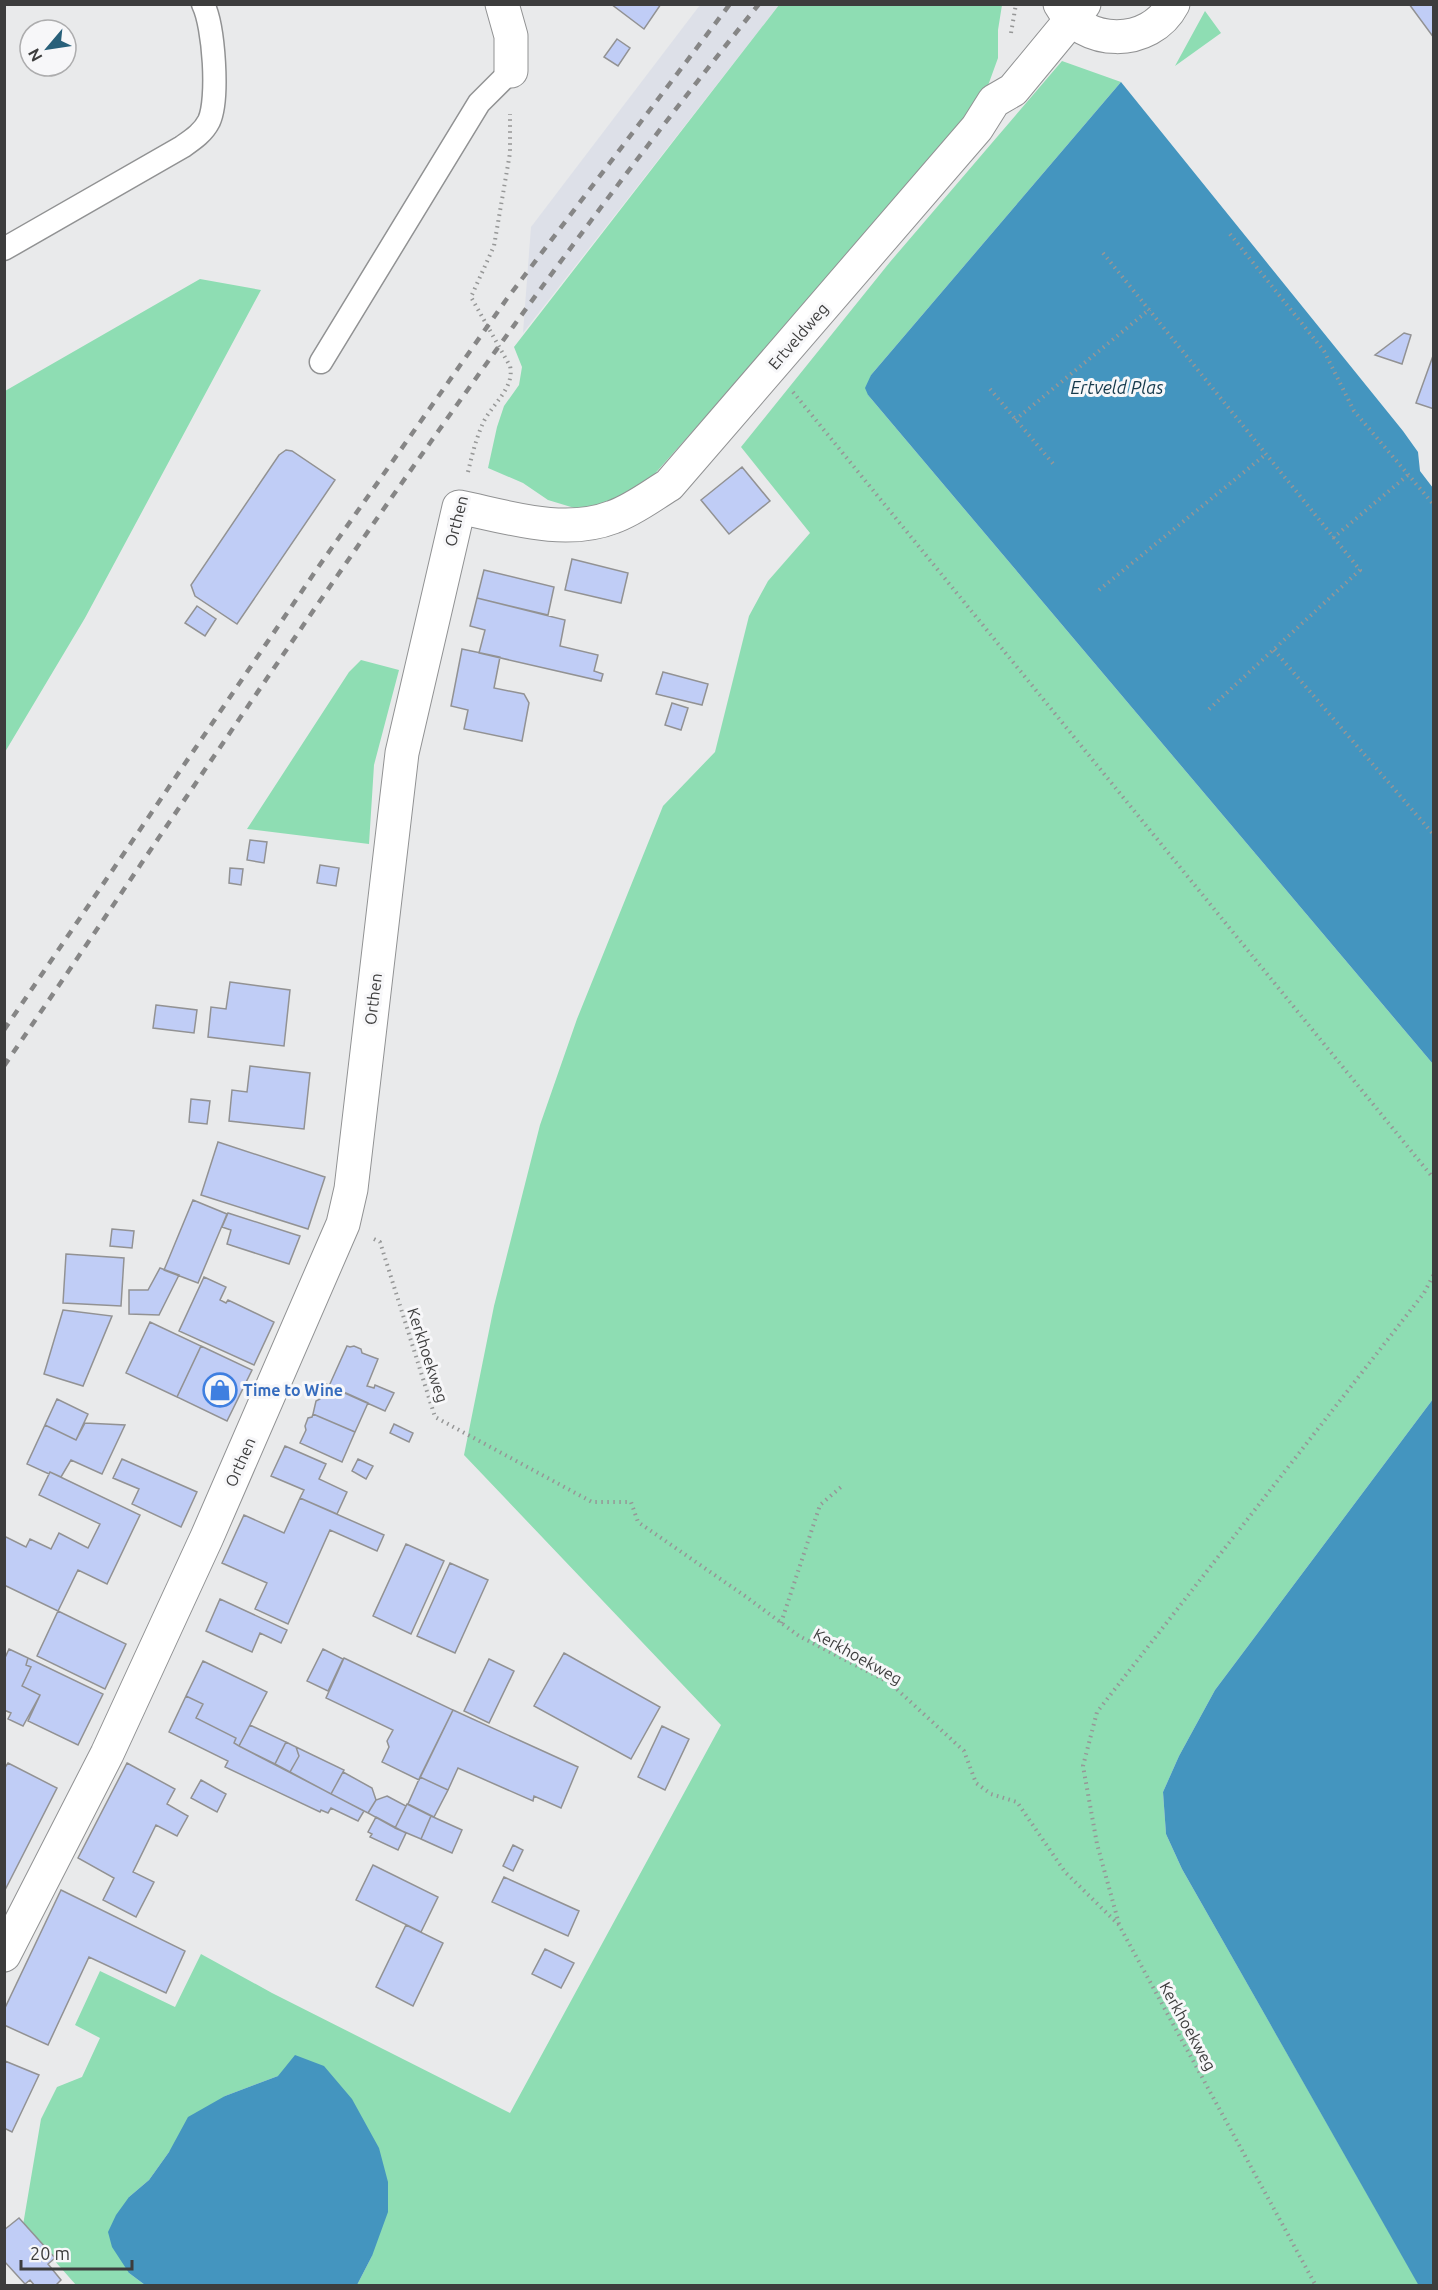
<svg xmlns="http://www.w3.org/2000/svg" width="1438" height="2290" viewBox="0 0 1438 2290" font-family="Ubuntu,sans-serif">
<style>
.built{fill:#dde0e8}
.green{fill:#8eddb3}
.water{fill:#4495bf}
.building{fill:#c0cdf6;stroke:#929293;stroke-width:1.5}
.lines{fill:none;stroke-linecap:round;stroke-linejoin:round}
.lane-casing{stroke:#919293;stroke-width:25}
.street-casing{stroke:#919293;stroke-width:35}
.path{stroke:#969797;stroke-width:4;stroke-dasharray:1.5 4.5;stroke-linecap:butt}
.lane{stroke:#fff;stroke-width:22}
.street{stroke:#fff;stroke-width:33}
.rail{stroke:#868686;stroke-width:4.5;stroke-dasharray:8 8;stroke-linecap:butt}
.labels{text-anchor:middle;stroke-width:6;stroke-linejoin:round;paint-order:stroke}
.street-label{font-size:16px;fill:#3d3d3d;stroke:#f7f7f9}
.shop-label{font-size:16px;font-weight:bold;fill:#366cbe;stroke:#f7f7f9;text-anchor:start}
.water-label{font-size:18px;font-style:italic;fill:#163a4c;stroke:#f7f7f9}
</style>
<rect width="100%" height="100%" fill="#e9eaeb"/>
<path class="built" d="M700 5H779L523 333 531 227Z"/>
<path class="green" d="M779 5H1002L998 30V58L986 91 964 126 635 496 581 510 548 500 523 483 488 468 497 427 504 406 519 385 522 367 514 347Z
M1205 11 1221 33 1175 66Z
M1062 61 1121 82 871 375 868 395 1433 1064V1399L1215 1690 1179 1756 1163 1792 1166 1834 1182 1869 1419 2285H357L372 2256 278 2076 225 2096 169 2152 149 2180 129 2197V2273L145 2285H76L23 2225 41 2119 57 2087 82 2077 100 2038 75 2025 100 1971 175 2007 201 1954 272 1993 510 2113 721 1725 464 1455 494 1306 540 1125 577 1019 663 806 715 752 749 616 768 581 810 533 741 447 890 262Z
M200 279 261 290 85 618 5 752V391Z
M361 660 399 670 374 765 369 844 247 829 349 672Z"/>
<path class="water" d="M1121 82 1403 431 1418 452 1420 471 1433 488V1064L868 395 865 388 871 375Z
M1433 1399 1434 2285 1419 2286 1182 1869 1166 1834 1163 1792 1179 1756 1215 1690Z
M295 2055 324 2066 352 2099 379 2148 388 2182V2212L372 2256 357 2285H145L129 2273 112 2247 108 2232 116 2215 129 2197 149 2180 169 2152 188 2117 225 2096 278 2076Z"/>
<path class="building" d="M611 4H661L644 29Z
M1409 4H1434V38Z
M617 39 630 48 618 66 604 57Z
M1404 333 1411 335 1402 364 1375 355Z
M1434 353V409L1416 403Z
M286 450 292 451 335 480 237 624 195 596 191 585 279 455Z
M742 467 770 501 729 534 701 500Z
M572 559 628 573 621 603 565 590Z
M484 570 554 587 548 615 477 598Z
M477 598 565 620 560 646 598 655 594 671 603 674 601 681 479 653 485 630 470 626Z
M197 606 216 619 205 636 185 623Z
M462 649 500 657 494 688 524 694 529 703 522 741 464 729 468 710 451 706Z
M663 672 708 684 702 705 656 694Z
M672 703 688 708 681 730 665 725Z
M250 840 267 842 264 863 247 860Z
M320 865 339 868 336 886 317 883Z
M230 868 243 869 241 885 229 883Z
M230 982 290 990 284 1046 208 1037 211 1007 226 1009Z
M156 1005 197 1010 194 1033 153 1028Z
M250 1066 310 1073 304 1129 229 1121 232 1090 247 1092Z
M191 1099 210 1101 207 1124 189 1122Z
M218 1142 325 1177 308 1229 201 1195Z
M193 1200 227 1214 198 1283 164 1270Z
M228 1213 300 1236 289 1264 227 1244 231 1230 222 1227Z
M112 1229 134 1231 132 1248 110 1246Z
M66 1254 124 1258 121 1306 63 1303Z
M160 1268 179 1275 159 1315 129 1314V1290H148Z
M204 1277 226 1287 220 1300 226 1303 228 1300 274 1322 254 1365 179 1331Z
M63 1310 112 1316 83 1386 44 1374Z
M150 1322 201 1346 177 1397 126 1373Z
M201 1346 252 1370 227 1421 177 1397Z
M347 1346 350 1347 354 1346 361 1349 362 1353 378 1359 367 1386 374 1388 375 1385 394 1393 385 1411 329 1386Z
M326 1384 368 1403 355 1432 313 1414 316 1401 320 1399Z
M57 1399 88 1414 76 1440 45 1425Z
M313 1414 355 1432 342 1462 300 1443 306 1430 305 1426 308 1418 312 1417Z
M85 1423 125 1425 102 1474 71 1460 61 1477 50 1472 49 1474 27 1464 45 1425 76 1440Z
M394 1424 413 1433 409 1442 390 1433Z
M285 1446 326 1464 319 1479 347 1492 337 1514 300 1498 304 1490 271 1476Z
M122 1459 197 1492 181 1527 132 1504 139 1489 113 1478Z
M358 1459 373 1466 366 1479 352 1471Z
M50 1472 140 1515 107 1584 78 1570 58 1611 4 1585V1536L26 1547 30 1539 51 1549 59 1533 88 1548 100 1524 39 1495Z
M300 1498 384 1535 377 1551 330 1530 288 1624 255 1609 267 1583 222 1563 244 1515 284 1533Z
M406 1544 444 1561 411 1634 373 1616Z
M450 1563 488 1580 455 1653 417 1636Z
M220 1599 287 1630 281 1643 260 1633 252 1652 206 1631Z
M58 1611 126 1644 105 1689 37 1656Z
M9 1649 28 1658 26 1665 31 1667 22 1686 40 1695 23 1726 8 1719 11 1713 4 1710V1660Z
M323 1649 343 1659 328 1691 307 1681Z
M564 1653 660 1707 631 1759 534 1706Z
M28 1658 103 1694 78 1745 28 1721 40 1695 22 1686 31 1667 26 1665Z
M344 1658 453 1710 419 1780 382 1762 389 1747 387 1741 393 1730 326 1698Z
M489 1659 514 1671 489 1723 464 1711Z
M203 1661 267 1692 239 1746 234 1743 236 1738 196 1718 203 1704 186 1696Z
M186 1696 203 1704 196 1718 236 1738 234 1743 239 1746 364 1811 358 1821 331 1808 328 1813 321 1810 320 1812 225 1767 228 1761 169 1732Z
M453 1710 578 1767 561 1808 534 1796 533 1801 458 1768 448 1790 420 1777Z
M250 1725 286 1742 275 1764 239 1746Z
M662 1726 689 1739 665 1790 638 1777Z
M286 1742 296 1747 299 1756 290 1772 275 1764Z
M296 1747 344 1770 331 1794 290 1772 299 1756Z
M8 1763 57 1788 4 1892V1769Z
M127 1763 175 1789 167 1804 188 1816 177 1836 156 1825 133 1872 154 1882 136 1917 103 1900 114 1878 78 1858Z
M343 1772 372 1788 376 1800 368 1813 331 1794Z
M420 1777 448 1790 434 1817 408 1804Z
M201 1780 226 1794 217 1812 191 1798Z
M387 1796 406 1806 395 1828 368 1813 376 1800Z
M407 1804 431 1816 421 1839 395 1828Z
M431 1816 462 1830 452 1853 421 1839Z
M376 1817 406 1833 398 1850 370 1837 372 1834 368 1832Z
M513 1845 523 1850 513 1871 503 1866Z
M373 1865 438 1897 421 1932 356 1900Z
M504 1877 579 1911 568 1936 492 1902Z
M61 1890 185 1951 166 1993 89 1957 48 2045 4 2025V2010Z
M406 1925 443 1943 413 2006 376 1987Z
M545 1949 574 1963 561 1988 532 1974Z
M5 2061 39 2075 12 2132 4 2128Z
M19 2218 55 2258 48 2264 61 2280 55 2286H35L30 2280 25 2284 4 2261V2230Z"/>
<g class="lines">
<defs>
<path id="lane" d="M4 249 182 147C192 140 203 133 209 121 219 99 214 26 203 4
M321 362 479 103 511 71"/>
<path id="street" d="M502 4 511 36V71
M1060 4C1083 47 1150 48 1173 4
M4 1955 107 1754 207 1537 343 1224 351 1189 402 753 459 507C508 517 564 536 613 517 633 510 651 496 669 485L977 128 994 101 1013 90 1084 4"/>
</defs>
<use href="#lane" class="lane-casing"/>
<use href="#street" class="street-casing"/>
<path class="path" d="M1011 33 1016 4
M1230 234 1324 351 1354 411 1434 505
M1103 253 1360 570 1207 711
M990 389 1055 466
M793 392 1434 1179
M1015 420 1150 309
M468 472C472 455 476 439 483 423 492 404 515 388 510 366L471 297 494 246 510 153V114
M1333 538 1408 475
M1099 590 1265 455
M1274 650 1434 835
M374 1239 380 1242 435 1417 592 1502H631L638 1522 745 1596 799 1636 890 1683 964 1751 976 1783 991 1794 1017 1802 1065 1872 1119 1925 1316 2286
M781 1623 820 1505 841 1487
M1119 1924 1097 1844 1083 1766 1097 1712 1424 1293 1434 1274"/>
<use href="#lane" class="lane"/>
<use href="#street" class="street"/>
<path class="rail" d="M4 1030 319 566 506 300 730 4
M4 1066C249 707 486 342 759 4"/>
</g>
<defs>
<symbol id="shop-ring" viewBox="-11 -11 22 22"><circle r="9.5" fill="#f7f7f9" stroke="#3f7fe0" stroke-width="1.5"/><path d="M-5-2.5h2.3a2.7 3.5 0 0 1 5.4 0H5L5.5 6h-11ZM-1.5-2.5h3a1.5 2.3 0 0 0-3 0Z" fill="#3f7fe0"/></symbol>
</defs>
<g fill-rule="evenodd">
<use href="#shop-ring" x="201" y="1371" width="38" height="38"/>
</g>
<g class="labels">
<g class="street-label">
<text transform="translate(798 336) rotate(-49)" y="6">Ertveldweg</text>
<text transform="translate(456 521) rotate(-76)" y="6">Orthen</text>
<text transform="translate(373 999) rotate(-83)" y="6">Orthen</text>
<text transform="translate(428 1355) rotate(72)" y="6">Kerkhoekweg</text>
<text transform="translate(240 1462) rotate(-66)" y="6">Orthen</text>
<text transform="translate(858 1656) rotate(29)" y="6">Kerkhoekweg</text>
<text transform="translate(1188 2026) rotate(61)" y="6">Kerkhoekweg</text>
</g>
<g class="shop-label">
<text x="243" y="1396">Time to Wine</text>
</g>
<g class="water-label">
<text x="1117" y="394">Ertveld Plas</text>
</g>
</g>
<rect width="1438" height="2290" fill="none" stroke="#3d3d3d" stroke-width="12"/>
<g transform="translate(48 48) rotate(241)"><circle r="28" fill="#f7f7f9" stroke="#adadae" stroke-width="1.5"/>
<path d="M0-4.5L10 22L0 15L-10 22Z" fill="#28607a"/>
<text y="-9" font-size="16" font-weight="bold" text-anchor="middle" fill="#3d3d3d">N</text>
</g>
<path d="M21 2260v9h111v-9" fill="none" stroke="#3d3d3d" stroke-width="3"/>
<text x="30" y="2260" font-size="18" fill="#3d3d3d" stroke="#f7f7f9" stroke-width="4.5" paint-order="stroke">20 m</text>
</svg>
